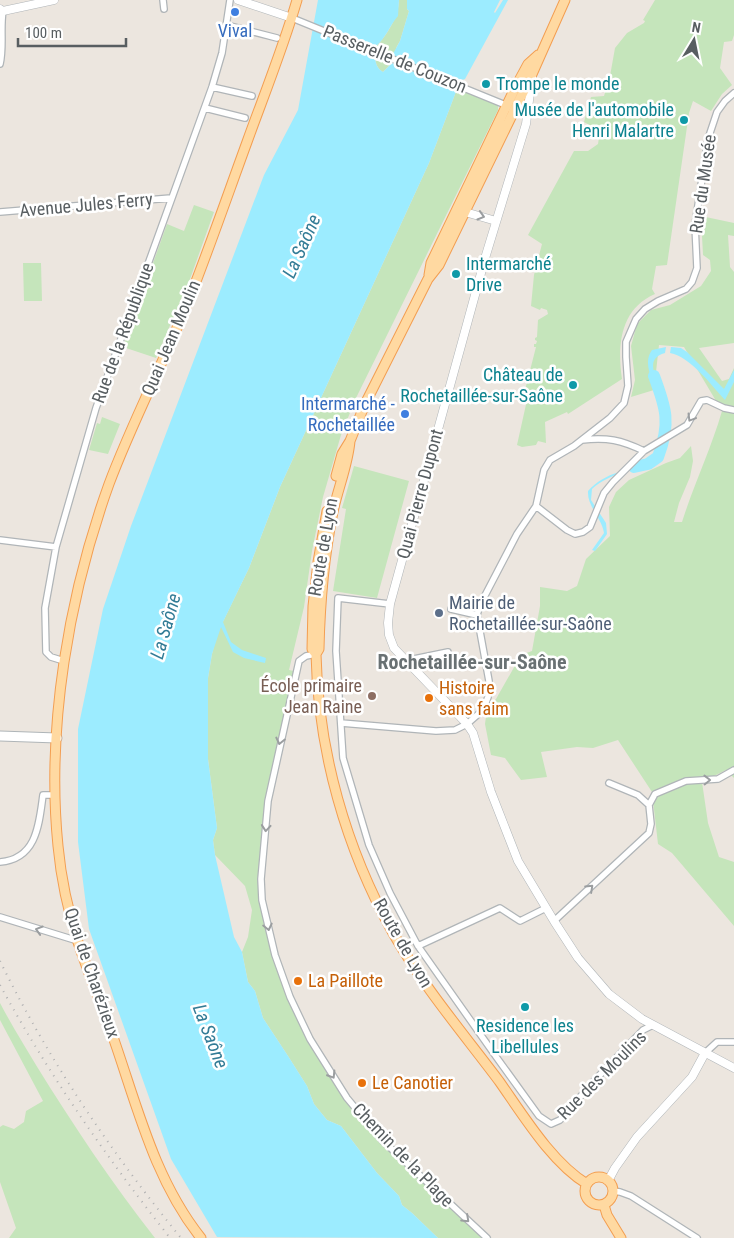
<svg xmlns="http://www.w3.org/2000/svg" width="734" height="1238" viewBox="0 0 734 1238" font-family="'Roboto Condensed',sans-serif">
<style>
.green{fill:#c5e5bb}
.water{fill:#9cecff}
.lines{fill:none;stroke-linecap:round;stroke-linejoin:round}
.river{stroke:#9cecff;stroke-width:12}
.minor-casing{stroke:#b0b5b8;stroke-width:8}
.tertiary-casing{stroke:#b0b5b8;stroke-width:9}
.secondary-casing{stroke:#afb5b8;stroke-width:11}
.primary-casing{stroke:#f39e51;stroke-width:11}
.minor{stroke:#fff;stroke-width:5.5}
.tertiary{stroke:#fff;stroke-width:8}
.secondary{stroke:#fff;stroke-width:9}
.primary{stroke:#ffd9a1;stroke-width:9}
.rail{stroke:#afb0b1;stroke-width:2;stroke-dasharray:1 6;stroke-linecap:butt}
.oneway{stroke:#9b9ea0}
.shop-dot{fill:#3f7fe0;stroke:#fff;stroke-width:2}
.culture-dot{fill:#0f9aa8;stroke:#fff;stroke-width:2}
.service-dot{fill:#5c6f8a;stroke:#fff;stroke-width:2}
.education-dot{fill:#8d6e63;stroke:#fff;stroke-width:2}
.food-dot{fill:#e8710a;stroke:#fff;stroke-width:2}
.labels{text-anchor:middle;stroke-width:5;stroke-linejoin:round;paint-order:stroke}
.shop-label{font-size:18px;fill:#366cbe;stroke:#fff}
.street-label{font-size:18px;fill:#585e61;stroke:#fff}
.culture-label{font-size:18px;fill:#0d838f;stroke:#fff;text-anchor:start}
.service-label{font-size:18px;fill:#4e5e75;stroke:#fff;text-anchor:start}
.education-label{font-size:18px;fill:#785e54;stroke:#fff;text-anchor:end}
.food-label{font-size:18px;fill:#c56008;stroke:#fff;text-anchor:start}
.water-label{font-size:19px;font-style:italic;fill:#337c96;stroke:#fff}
.quarter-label{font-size:20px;font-weight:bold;fill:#697173;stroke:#fff}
</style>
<rect width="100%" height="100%" fill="#ece6df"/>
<path class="green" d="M399 0H407V9L409 11 400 41 397 46 391 64 383 72C374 67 374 55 376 46 387 36 399 15 399 0Z
M655 0H734V35L732 41 724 42 720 68 732 85 722 94 711 111 693 101 689 113 667 265 656 266 652 289 655 294C620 309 617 346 622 379L568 414 567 412 545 422 546 443 538 441 536 445 522 447 517 445 529 391 525 390 536 347H534V344H536L537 341 535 340V338L537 337 538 320 548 314 547 310 541 308 540 310 531 306 534 275 542 244 528 235 574 151H588L598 144 600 131 584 122 591 97 604 96 610 76 615 48 627 33 644 23 645 21 643 20Z
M457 89 498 104V110L356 398 341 435 323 497 312 551 304 607 289 670 294 671 267 792 259 882 275 963 327 1070 385 1145 434 1192 485 1238H438L412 1213 402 1205 399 1196 377 1173 341 1126 327 1120 314 1104 307 1086 288 1056 263 1018 255 991 248 982 242 952 248 937 252 910 245 886 215 855 213 840 217 828 208 759V678L212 654 217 634 249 568 280 487 429 163Z
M194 205 214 212 190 279 156 358 123 347 167 224 184 231Z
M701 216 734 223V236L728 235 730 267 734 272V343L699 348 722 381 729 379 734 368V778L726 770 702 782 708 823 719 857 734 862V926L672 853 658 844 652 792 618 740 593 748 577 747 541 752 547 777 521 780 505 758 491 755 485 724 487 709 496 699 521 655 532 651 540 606V587L567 591 577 586 586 559 610 536 609 507 616 492 629 480 666 463 680 458 691 446 693 461 690 477 679 503 674 522H682C694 484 711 449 722 411L684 347 659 345 654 390 631 397 635 380 631 346 637 324 651 310 670 305 701 286 711 271 710 260 703 255Z
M23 263H41L42 301H24Z
M102 417 120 424 108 454 89 450 97 423 100 424Z
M354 466 409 481 377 598 333 591 346 509 342 508Z
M0 1003C11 1024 24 1045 36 1065 73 1125 112 1183 155 1238H9L16 1228 0 1182V1127L3 1125 14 1129 24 1122 26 1111 43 1101 0 1020Z"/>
<path class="water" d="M318 0H399L398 16C390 25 386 38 376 46 374 55 374 67 383 72L391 64 394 52 400 41 409 11 407 9V0H500L494 12 495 13 503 0H508L465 79 462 80 457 89 429 163 280 487 249 568 223 622 231 642 242 650 266 658 265 663 244 658 233 652 221 627 212 654 208 678V759L217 828 213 840 215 855 234 937 242 952 248 982 255 991 263 1018 288 1056 307 1086 314 1104 327 1120 341 1126 377 1173 399 1196 402 1205 412 1213 438 1238 217 1237 171 1159 89 929 78 842V729L103 609 131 526 264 175 298 110Z
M666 347 665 353C641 360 661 380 659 395 653 382 642 363 652 350Z
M671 347 681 348 687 352 724 389 734 370V382L725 400C711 385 691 357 670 353Z
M650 461 649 464C643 468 636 468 629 470 618 473 600 481 592 489L591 500 606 523 607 534 595 551 592 550 604 533C602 518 587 507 588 491 606 471 627 472 650 461Z"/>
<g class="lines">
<path class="river" d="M634 467 648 464 658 457C671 423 666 408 654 376"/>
<defs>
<path id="minor" d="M163 0 164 9
M292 18 508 106
M227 25 277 38
M0 64C4 46 0 29 3 11
M212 87 252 96
M205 108 245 118
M0 212 171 198
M582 440C607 437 621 440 644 451
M536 506 567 530 575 534 583 532 590 527 604 493 613 482 644 451 687 425 701 401 707 400 724 408 734 410
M0 540 56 547
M390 604 338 598 336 651 343 758 369 845 390 893 418 946 497 1058 539 1116 551 1124 560 1120 593 1082 643 1030 653 1025
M451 609 477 615
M316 654 306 656 299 661 268 801 261 879 262 900 275 955 290 997 310 1039 347 1098 382 1140 487 1238
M64 661 51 657 46 652 45 608 56 547 96 408 212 87 222 53 230 0
M404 661 448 652
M341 723 436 731 455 730 467 724 483 710 488 697 489 681 477 615 480 605 517 534 536 506 544 470 550 460 574 446 610 418 624 403 628 386 626 357V342L636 319 645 309 658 301 686 289 692 282 697 268 695 225 708 139 717 112 725 101 734 93
M609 783 638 795 649 805
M0 862C37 859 39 824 43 795H55
M0 917 78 941
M554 921 649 833 651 824 649 805 655 794 686 781 718 779 734 770
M418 946 500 908 520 921 546 908
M705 1053 717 1042H734
M613 1191 620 1192 631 1196 697 1238"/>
<path id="tertiary" d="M238 0 292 18
M0 9 3 11 54 0
M532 77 526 124 486 255 390 604 388 623 389 635 394 648 467 724 473 733 491 792 518 861 554 921 578 958 609 994 642 1019 734 1068
M465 212 496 221
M608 1181 615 1168 637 1137 692 1077 705 1053"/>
<path id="secondary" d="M0 736 57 738"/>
<path id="primary" d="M429 275 431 263 515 88 528 64 538 55
M350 441C348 465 338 488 333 512 324 557 320 603 319 649L316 654C318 751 346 849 393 933 423 986 463 1033 499 1081 523 1115 552 1163 587 1184
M336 476 342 454 350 441 365 404 428 279 439 265 533 72 565 0
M316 654 312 649 313 606 318 562 327 511
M585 1191a14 14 0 1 1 28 0a14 14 0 1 1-28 0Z
M604 1205 607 1215 621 1238
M201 1238C154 1179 137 1105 112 1034 101 1003 88 973 78 942 68 911 61 878 58 846 46 727 69 595 109 484 133 420 165 360 190 297 210 246 228 194 247 142 264 95 283 48 297 0"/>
</defs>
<use href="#minor" class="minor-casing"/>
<use href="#tertiary" class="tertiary-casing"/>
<use href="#secondary" class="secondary-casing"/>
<use href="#primary" class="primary-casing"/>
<use href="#minor" class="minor"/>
<use href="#tertiary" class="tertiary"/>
<use href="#secondary" class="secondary"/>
<use href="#primary" class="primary"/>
<path class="rail" d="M0 961C49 1061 111 1152 181 1238
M0 985C49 1075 107 1158 170 1238"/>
</g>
<defs><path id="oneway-chevron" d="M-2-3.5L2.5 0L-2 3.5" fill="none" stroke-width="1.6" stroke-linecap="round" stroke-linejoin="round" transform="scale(1.25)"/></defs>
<g class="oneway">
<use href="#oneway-chevron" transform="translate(481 216) rotate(17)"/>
<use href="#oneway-chevron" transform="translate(691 418) rotate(121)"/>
<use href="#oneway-chevron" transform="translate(280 741) rotate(103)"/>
<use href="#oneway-chevron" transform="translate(707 780) rotate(-1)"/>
<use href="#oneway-chevron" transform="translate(266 828) rotate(95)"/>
<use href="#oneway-chevron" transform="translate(590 888) rotate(-43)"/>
<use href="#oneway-chevron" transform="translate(268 927) rotate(77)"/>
<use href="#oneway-chevron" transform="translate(39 930) rotate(-163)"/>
<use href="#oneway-chevron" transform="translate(332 1075) rotate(58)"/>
<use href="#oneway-chevron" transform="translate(466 1219) rotate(43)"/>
</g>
<g class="shop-dot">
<circle cx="235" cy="12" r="5"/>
<circle cx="405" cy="414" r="5"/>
</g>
<g class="culture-dot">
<circle cx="486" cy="84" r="5"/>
<circle cx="684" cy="120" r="5"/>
<circle cx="456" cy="274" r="5"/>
<circle cx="573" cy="385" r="5"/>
<circle cx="525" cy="1007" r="5"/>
</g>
<circle class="service-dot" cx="439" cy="613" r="5"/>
<circle class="education-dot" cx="372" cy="696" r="5"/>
<g class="food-dot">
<circle cx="429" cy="698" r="5"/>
<circle cx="298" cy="981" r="5"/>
<circle cx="362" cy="1083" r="5"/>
</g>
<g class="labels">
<g class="shop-label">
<text x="235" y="37">Vival</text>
<text x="395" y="410" text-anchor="end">Intermarché -<tspan x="395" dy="21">Rochetaillée</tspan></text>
</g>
<g class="street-label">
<text transform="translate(395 59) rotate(22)" y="6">Passerelle de Couzon</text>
<text transform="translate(703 184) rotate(-82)" y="6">Rue du Musée</text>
<text transform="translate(86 205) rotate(-5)" y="6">Avenue Jules Ferry</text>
<text transform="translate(123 333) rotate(-70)" y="6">Rue de la République</text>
<text transform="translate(171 338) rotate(-67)" y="6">Quai Jean Moulin</text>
<text transform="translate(420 494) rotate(-75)" y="6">Quai Pierre Dupont</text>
<text transform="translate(323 547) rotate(-80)" y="6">Route de Lyon</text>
<text transform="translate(403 943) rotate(60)" y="6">Route de Lyon</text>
<text transform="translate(92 973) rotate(71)" y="6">Quai de Charézieux</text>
<text transform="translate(602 1075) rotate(-45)" y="6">Rue des Moulins</text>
<text transform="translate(403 1155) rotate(46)" y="6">Chemin de la Plage</text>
</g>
<g class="culture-label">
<text x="496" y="90">Trompe le monde</text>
<text x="674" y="116" text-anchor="end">Musée de l'automobile<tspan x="674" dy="21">Henri Malartre</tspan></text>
<text x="466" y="270">Intermarché<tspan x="466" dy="21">Drive</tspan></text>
<text x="563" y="381" text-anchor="end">Château de<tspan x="563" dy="21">Rochetaillée-sur-Saône</tspan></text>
<text x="525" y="1032" text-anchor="middle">Residence les<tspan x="525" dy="21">Libellules</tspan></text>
</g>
<g class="service-label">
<text x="449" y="609">Mairie de<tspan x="449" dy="21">Rochetaillée-sur-Saône</tspan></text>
</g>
<g class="education-label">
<text x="362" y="692">École primaire<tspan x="362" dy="21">Jean Raine</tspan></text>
</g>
<g class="food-label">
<text x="439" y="694">Histoire<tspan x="439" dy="21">sans faim</tspan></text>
<text x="308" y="987">La Paillote</text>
<text x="372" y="1089">Le Canotier</text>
</g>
<g class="water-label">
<text transform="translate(301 246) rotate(-66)" y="7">La Saône</text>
<text transform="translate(165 626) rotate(-74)" y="7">La Saône</text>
<text transform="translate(211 1036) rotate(69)" y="7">La Saône</text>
</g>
<g class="quarter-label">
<text x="472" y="669">Rochetaillée-sur-Saône</text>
</g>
</g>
<g transform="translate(694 40) rotate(10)" stroke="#ffffff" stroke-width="4" paint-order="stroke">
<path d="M0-4L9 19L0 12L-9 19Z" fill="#585e61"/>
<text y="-8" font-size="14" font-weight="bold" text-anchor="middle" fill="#585e61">N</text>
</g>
<path d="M18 38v8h108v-8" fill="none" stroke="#585e61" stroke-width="2.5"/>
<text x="25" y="38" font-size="15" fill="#585e61" stroke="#ffffff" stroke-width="4" paint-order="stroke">100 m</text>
</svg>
